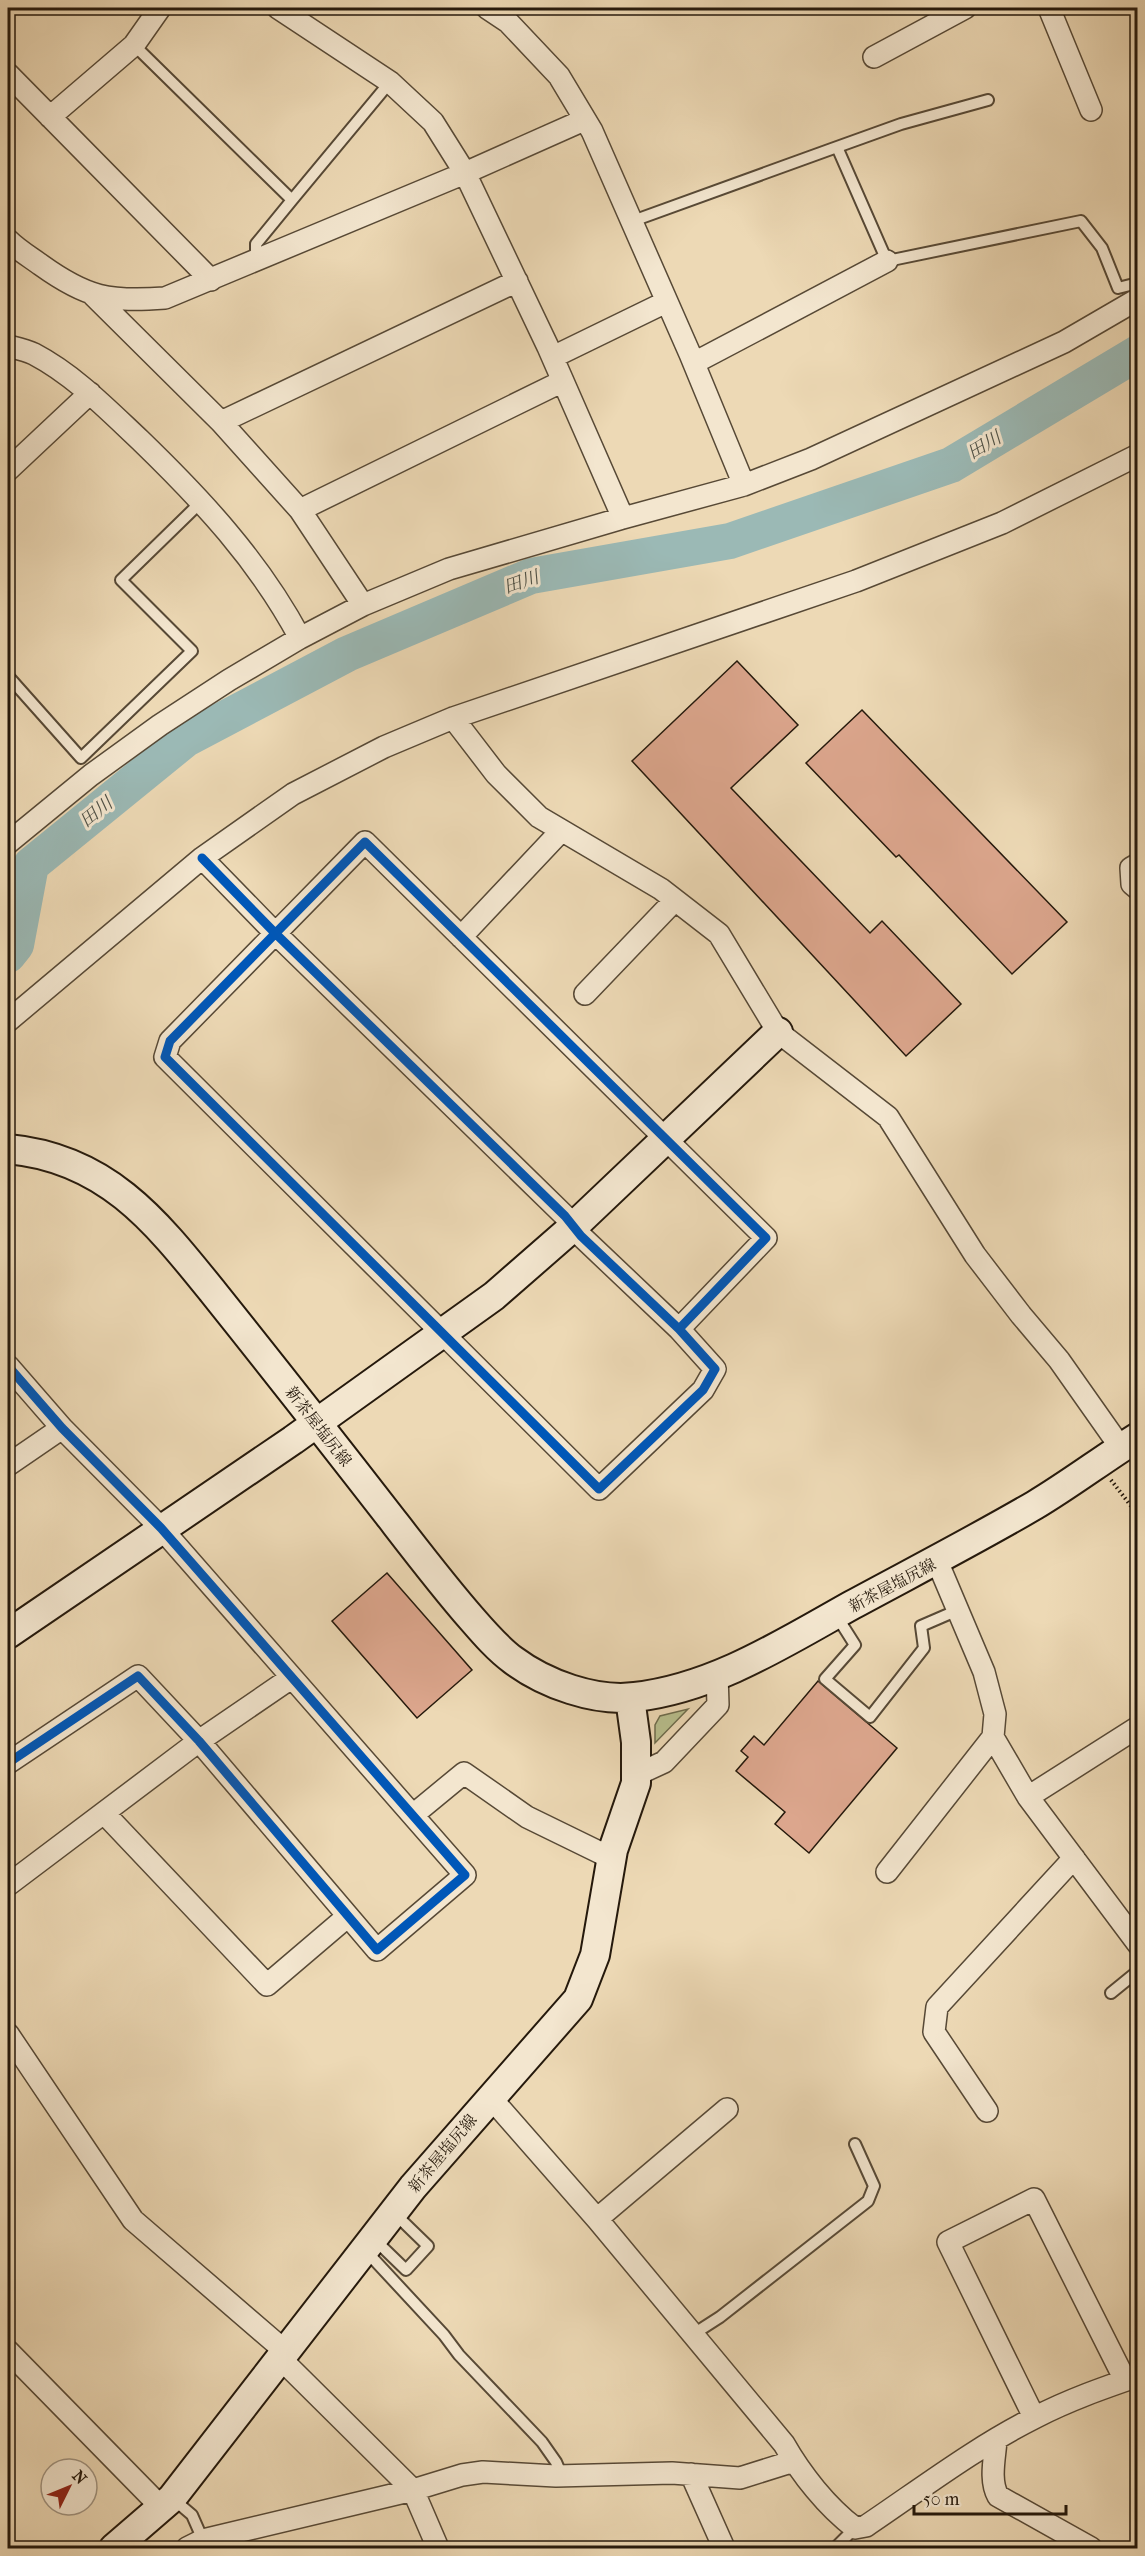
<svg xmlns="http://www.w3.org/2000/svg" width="1145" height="2556" viewBox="0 0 1145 2556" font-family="'IM FELL French Canon','Noto Serif JP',serif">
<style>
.green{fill:#b8bf8d;stroke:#6e6c4c;stroke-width:1.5}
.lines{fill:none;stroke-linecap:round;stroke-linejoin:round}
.river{stroke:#9bb9b5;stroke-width:36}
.building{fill:#dca68d;stroke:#25190c;stroke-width:1.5}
.lane-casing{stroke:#574936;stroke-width:14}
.street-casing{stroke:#574936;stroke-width:24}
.secondary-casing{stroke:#25190c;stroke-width:32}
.path{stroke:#25190c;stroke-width:4;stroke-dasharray:1.5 3;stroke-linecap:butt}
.lane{stroke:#f3e6cf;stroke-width:10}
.street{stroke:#f3e6cf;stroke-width:21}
.secondary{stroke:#f3e6cf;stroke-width:28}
.cycleway-casing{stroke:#f3e6cf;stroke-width:13}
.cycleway{stroke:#0057b8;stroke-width:9}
.labels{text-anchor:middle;stroke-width:6;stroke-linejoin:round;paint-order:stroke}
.street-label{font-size:16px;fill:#25190c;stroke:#f3e6cf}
.water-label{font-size:18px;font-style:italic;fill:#4e5147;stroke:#f3e6cf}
</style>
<rect width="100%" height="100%" fill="#edd9b5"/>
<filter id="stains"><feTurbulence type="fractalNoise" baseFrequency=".00333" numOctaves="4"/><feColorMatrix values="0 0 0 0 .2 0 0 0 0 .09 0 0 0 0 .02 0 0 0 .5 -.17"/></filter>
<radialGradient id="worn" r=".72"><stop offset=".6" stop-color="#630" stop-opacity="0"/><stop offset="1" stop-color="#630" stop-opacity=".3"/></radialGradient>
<path class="green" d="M688 1709 655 1743V1725L660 1716Z"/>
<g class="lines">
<path class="river" d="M8 955 16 945 31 865 186 739 347 654 531 576 730 541 951 465 1138 353"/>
</g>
<path class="building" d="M737 661 798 725 731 788 870 933 882 921 961 1004 906 1056 632 761Z
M862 710 1067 922 1012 974 899 855 896 857 806 763Z
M387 1573 472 1670 417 1718 332 1621Z
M818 1681 897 1748 809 1853 775 1824 785 1812 736 1771 748 1757 741 1751 754 1736 764 1745Z"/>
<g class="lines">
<defs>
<path id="lane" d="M134 45 292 200 256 244V261
M837 147 901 124 988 100
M292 200 390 82
M630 222 837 147 887 261 1081 221 1102 248 1118 288 1138 283
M8 676 81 758 192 651 121 580 202 501
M836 1615 855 1645 825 1679 870 1717 924 1648 921 1626 958 1610
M1111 1993 1138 1971
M374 2239 406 2270 428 2246 393 2212
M366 2251 444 2335 459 2355 542 2442 556 2462 562 2476
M692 2335 720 2317 868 2201 874 2186 855 2144
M172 2498 192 2515 203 2540
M835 2548 855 2528"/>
<path id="street" d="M278 8 390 82 433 122 465 173 548 347 623 518
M487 8 508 22 559 76 592 131 690 354 744 485
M1049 8 1091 110
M874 57 965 8
M8 74 211 280
M50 117 134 45 160 8
M8 240C18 250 30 257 41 265 87 298 109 302 165 298L465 173 584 120
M93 295 221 422 300 510 363 605
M8 346C16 348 26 350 34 354 74 375 107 409 140 440 202 500 259 561 300 638
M553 357 666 302
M694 363 887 261
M221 422 517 281
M8 470 90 393
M300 510 563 381
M453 718 496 774 539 817 661 889 719 934 778 1032 888 1117 975 1255 1021 1315 1059 1360 1121 1448
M8 843 91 775 160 725 229 680 300 638 363 605 449 569 623 518 744 485 811 459 1064 342 1138 299
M202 858 275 933 565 1216 581 1236 679 1329 715 1369 703 1390 599 1489 165 1057 170 1041 365 842 766 1238 679 1329
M1138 864 1131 868 1132 884 1138 889
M461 937 561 831
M585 994 675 900
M8 1021 202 858 293 794 384 747 453 718 856 581 1002 523 1138 455
M8 1366 62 1428 161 1528 465 1875 377 1950 199 1741 138 1676 8 1763
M8 1465 62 1428
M937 1561 984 1672 995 1714 993 1737 1028 1797 1138 1944
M636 1775 664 1762 718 1705 717 1674
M1028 1797 1138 1727
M104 1813 267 1985 348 1916
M413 1815 464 1773 527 1817 611 1858
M887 1872 993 1737
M8 1885 199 1741 291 1678
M8 2034 133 2220 278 2345 288 2366 413 2490 438 2548
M490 2097 597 2219 784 2444C801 2474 827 2507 855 2528L866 2526C921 2489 976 2447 1036 2417 1069 2400 1103 2388 1138 2376
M987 2111 934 2032 937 2007 1074 1858
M597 2219 727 2109
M8 2351 161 2507
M1034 2417 948 2242 1034 2199 1125 2380
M996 2440C995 2457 989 2480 998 2496L1091 2548
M691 2474 724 2548
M187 2548 203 2540 413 2490 462 2475 483 2472 556 2476 672 2473 740 2478 794 2461"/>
<path id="secondary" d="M8 1149C106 1158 155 1220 213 1292 273 1367 332 1442 391 1518 418 1553 444 1587 472 1619 485 1634 498 1649 513 1660 545 1684 595 1702 635 1697 714 1688 784 1643 852 1605 913 1572 975 1540 1035 1505 1070 1484 1103 1459 1138 1437
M8 1634 293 1440 494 1296 573 1227 778 1032
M114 2548 172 2498 413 2187 578 1999 595 1955 613 1850 636 1783V1742L630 1698"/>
</defs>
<use href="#lane" class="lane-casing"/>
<use href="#street" class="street-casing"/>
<use href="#secondary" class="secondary-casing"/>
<path class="path" d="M1111 1480 1138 1515"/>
<use href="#lane" class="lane"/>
<use href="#street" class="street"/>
<use href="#secondary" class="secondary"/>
<defs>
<path id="cycleway" d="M202 858 275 933 565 1216 581 1236 679 1329 715 1369 703 1390 599 1489 165 1057 170 1041 365 842 766 1238 679 1329
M8 1366 62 1428 161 1528 465 1875 377 1950 199 1741 138 1676 8 1763"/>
</defs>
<use href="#cycleway" class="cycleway-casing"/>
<use href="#cycleway" class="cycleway"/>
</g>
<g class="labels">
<g class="street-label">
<text transform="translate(319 1426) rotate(52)" y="6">新茶屋塩尻線</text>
<text transform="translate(892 1585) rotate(-28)" y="6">新茶屋塩尻線</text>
<text transform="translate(442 2153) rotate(-50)" y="6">新茶屋塩尻線</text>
</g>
<g class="water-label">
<text transform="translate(984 445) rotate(-31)" y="6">田川</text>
<text transform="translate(521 582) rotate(-19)" y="6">田川</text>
<text transform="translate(96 812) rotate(-39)" y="6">田川</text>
</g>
</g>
<rect width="1145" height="2556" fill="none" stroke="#edd9b5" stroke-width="30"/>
<rect x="9" y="9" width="1127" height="2538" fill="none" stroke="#25190c" stroke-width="3"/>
<rect x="15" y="15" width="1115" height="2526" fill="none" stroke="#25190c" stroke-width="1.5"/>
<g transform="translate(69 2487) rotate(47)"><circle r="28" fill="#f3e6cf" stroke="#a19481" stroke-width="1.5"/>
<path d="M0-4.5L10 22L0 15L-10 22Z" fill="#8f2418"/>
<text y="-9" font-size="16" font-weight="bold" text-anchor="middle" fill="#25190c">N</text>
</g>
<path d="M914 2505v9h152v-9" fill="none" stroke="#25190c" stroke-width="3"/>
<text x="923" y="2505" font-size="18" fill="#25190c" stroke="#f3e6cf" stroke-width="4.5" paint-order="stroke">50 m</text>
<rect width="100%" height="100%" filter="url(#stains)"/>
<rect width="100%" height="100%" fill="url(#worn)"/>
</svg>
